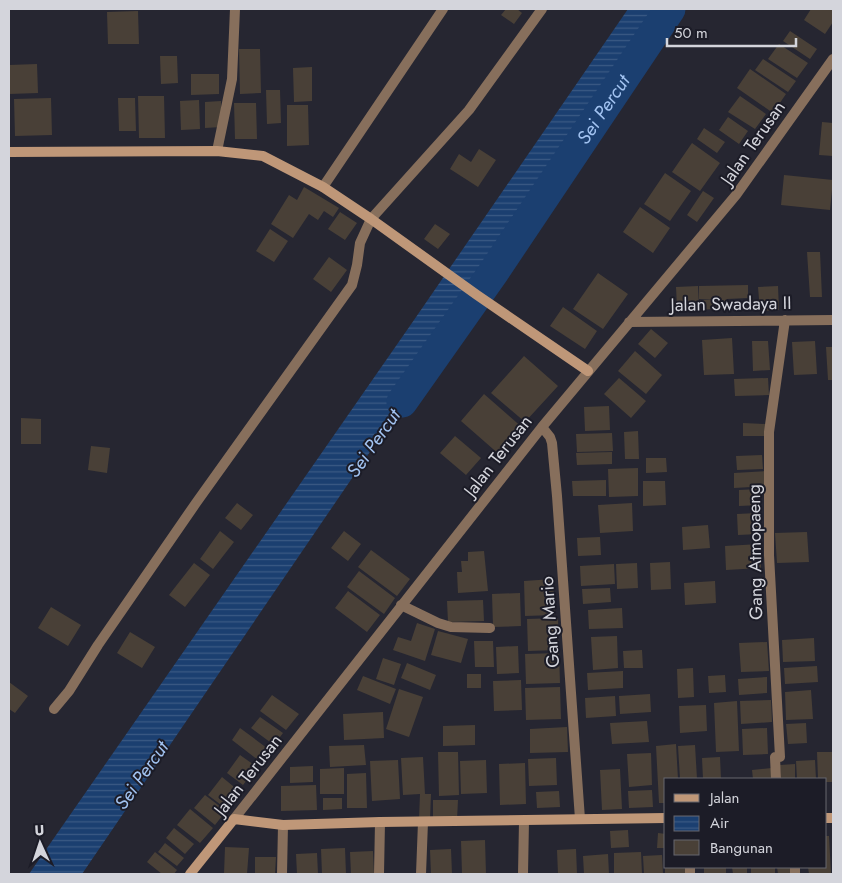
<svg xmlns="http://www.w3.org/2000/svg" width="842" height="883" viewBox="0 0 842 883" font-family="Jost,sans-serif">
<style>
.water{fill:url(#water-rules)}
.lines{fill:none;stroke-linecap:round;stroke-linejoin:round}
.river{stroke:#1b3f70;stroke-width:31}
.building{fill:#494037}
.street{stroke:#876f5c;stroke-width:10}
.secondary{stroke:#bf9778;stroke-width:10}
.labels{text-anchor:middle;stroke-width:4;stroke-linejoin:round;paint-order:stroke}
.street-label{font-size:18px;fill:#d4d5dc;stroke:#1c1c27}
.water-label{font-size:19px;font-style:italic;fill:#a2c3f1;stroke:#1c1c27}
</style>
<defs>
<pattern id="water-rules" width="6" height="5" patternUnits="userSpaceOnUse" patternTransform="scale(1.25)"><rect width="6" height="5" fill="#1b3f70"/><path d="M0 2.5h6" fill="none" stroke="#3b5a84"/></pattern>
</defs>
<rect width="100%" height="100%" fill="#262631"/>
<path class="water" d="M628 9H672L82 874H29L414 320Z"/>
<g class="lines">
<path class="river" id="s1" d="M402 402 493 273 670 9"/>
</g>
<path class="building" d="M506 9H517L522 13 514 24 501 15Z
M811 9H833V22L825 34 804 20Z
M138 11 139 44H108L107 12Z
M790 31 817 49 810 59 783 41Z
M779 44 808 63 797 78 768 59Z
M239 49H260L261 93 240 94Z
M160 56H177L178 83 161 84Z
M763 59 796 81 788 92 755 70Z
M37 64 38 93 9 94V65Z
M312 67V101L294 102 293 68Z
M750 69 786 94 773 113 737 88Z
M191 74H219V94L191 95Z
M266 90H280L281 123 267 124Z
M138 96H164L165 138H139Z
M740 96 766 114 755 129 728 112Z
M51 98 52 135 15 136 14 99Z
M118 98H135L136 131H119Z
M199 100 200 129 181 130 180 101Z
M221 101V127L205 128V102Z
M234 103H256L257 139H235Z
M287 105H308L309 145 287 146Z
M728 117 748 131 739 144 719 130Z
M822 122 833 123V156L819 155Z
M704 128 725 142 717 153 697 139Z
M692 143 720 163 700 191 672 172Z
M479 149 496 160 478 187 450 169 459 154 471 162Z
M665 173 691 191 670 221 644 204Z
M784 175 833 180 830 210 781 205Z
M304 187 339 208 333 217 324 211 318 220 309 214 293 238 271 224 289 195 297 200Z
M703 191 714 198 697 222 687 215Z
M640 207 670 228 653 253 623 232Z
M340 212 357 223 345 240 328 229Z
M435 224 450 234 438 249 424 239Z
M270 229 288 241 274 262 256 251Z
M807 252H820L822 297H810Z
M329 257 347 270 331 292 313 279Z
M598 273 628 294 603 329 573 309Z
M748 285V298L727 299 728 308 700 310V300H715L699 299V286Z
M698 286 699 306 677 307 676 287Z
M778 286 779 310 760 311 758 287Z
M563 307 597 331 585 349 550 326Z
M651 329 668 343 655 358 638 344Z
M732 338 734 374 704 375 702 340Z
M752 341H768L770 370 753 371Z
M815 341 817 374 794 375 792 342Z
M826 347H833V380H828Z
M635 351 662 375 646 394 618 371Z
M524 356 558 386 525 422 491 393Z
M619 378 646 401 631 418 604 394Z
M768 378 769 395 735 396 734 379Z
M484 394 524 429 501 456 461 421Z
M609 406 610 430 585 431 584 407Z
M21 418 41 419V444H21Z
M743 423 765 424V436H743Z
M638 431 639 459H625L624 432Z
M612 433 613 451 577 452 576 434Z
M455 436 481 458 466 475 440 453Z
M91 446 110 448 107 473 88 470Z
M612 452V464L577 465 576 453Z
M762 455 763 469 737 470 736 456Z
M646 458H666L667 472 646 473Z
M638 468V496L609 497 608 469Z
M766 471 767 486 734 488V473Z
M606 480V496H573L572 481Z
M643 481H665L666 505 643 506Z
M759 489 760 505 739 506V490Z
M237 503 253 515 241 530 225 518Z
M632 503 633 531 600 533 598 505Z
M758 513 759 534 738 535 737 514Z
M708 525 710 548 683 550 682 527Z
M220 531 234 542 213 569 200 559Z
M344 531 361 544 348 561 331 548Z
M807 532 809 562 777 563 775 533Z
M600 537 601 555 578 556 577 538Z
M760 544 761 568 726 570 725 546Z
M371 550 410 579 397 596 358 567Z
M484 551 488 591 458 593 457 572H462L461 561H468V552Z
M670 562 671 589 651 590 650 563Z
M194 563 210 575 185 607 169 595Z
M637 563 638 588 617 589 616 564Z
M614 564 615 584 581 586 580 566Z
M359 571 395 598 384 614 347 587Z
M553 579 555 615 525 616 524 581Z
M715 581 716 603 685 605 684 583Z
M610 588 611 602 583 604 582 589Z
M348 591 380 615 367 632 335 608Z
M520 593 521 626 493 627 492 594Z
M483 600 484 621 448 622 447 601Z
M51 607 81 625 68 646 38 628Z
M622 608 623 628 589 629 588 610Z
M558 618 559 650 528 651 527 619Z
M417 623 435 629 425 661 393 650 398 637 411 641Z
M438 631 468 639 461 663 431 655Z
M130 632 155 647 142 668 117 653Z
M617 636 618 668 593 670 591 637Z
M814 638 815 661 783 662 782 640Z
M474 641H493L494 667H475Z
M767 642 769 671 741 672 739 643Z
M518 646 519 673 497 674 496 647Z
M642 650 643 668H624L623 651Z
M559 653 560 683 526 684 525 654Z
M383 658 401 664 394 685 376 679Z
M407 663 436 675 430 690 401 678Z
M817 666 818 682 785 684 784 668Z
M693 668 694 697 678 698 677 669Z
M623 671V688L588 690 587 673Z
M467 674H481V688H467Z
M725 675 726 692 709 693 708 676Z
M363 676 396 689 390 704 357 690Z
M767 677V693L739 695 738 679Z
M521 680 522 710 494 711 493 681Z
M9 682 28 696 15 713 9 709Z
M560 687 561 719 526 720 525 688Z
M399 689 423 697 409 737 386 729Z
M811 690 813 719 786 720 785 692Z
M650 694 651 712 620 714 619 696Z
M272 695 299 714 286 730 260 711Z
M615 696 616 716 586 718 585 698Z
M771 700 772 722 741 724 740 701Z
M737 701 739 751 716 752 714 703Z
M706 705 707 731 680 733 679 706Z
M383 712 384 738 344 740 343 714Z
M260 717 283 733 274 745 251 728Z
M647 721 649 742 612 744 610 723Z
M806 723 807 743 788 744 786 724Z
M475 725V745L443 746V726Z
M567 727 568 752 530 753V729Z
M240 728 271 751 262 763 232 740Z
M767 728 768 754 743 755 742 729Z
M676 744 678 779H666V803H659L656 746Z
M364 745 366 765 330 767 329 746Z
M695 745 697 779H680L678 746Z
M438 752H458L459 795 439 796Z
M817 752H833V782H826V779H818Z
M651 753 652 785 629 787 627 754Z
M240 755 257 767 243 785 227 773Z
M423 757 425 794H431L430 820 419 819 420 794 403 795 401 758Z
M720 757 721 779H703L702 758Z
M556 758 557 785 529 786 528 759Z
M398 760 400 799 372 801 370 761Z
M486 760 487 793 461 794 460 761Z
M815 760 816 779H797L796 761Z
M525 763 526 804 500 805 499 764Z
M795 764V779H781L780 765Z
M313 766V782L290 783V767Z
M344 768V794H320V769Z
M772 768 773 779H753L752 770Z
M620 769 622 809 602 810 600 770Z
M366 773 367 808H347V774Z
M222 777 239 791 225 808 208 795Z
M316 785 317 810 281 811V786Z
M652 790 653 807 629 808 628 791Z
M559 791 560 807 537 808 536 792Z
M205 795 226 811 215 825 194 808Z
M323 798H342V809L323 810Z
M433 800H458L457 820H433Z
M190 809 213 828 200 843 177 825Z
M174 828 194 844 185 854 166 838Z
M628 830 629 847 611 848 610 831Z
M658 833 666 834V848H657Z
M826 836H829L831 874H809L808 867H826Z
M485 840 486 874H462L461 841Z
M165 843 184 858 177 866 158 852Z
M225 847 249 848 247 874H224Z
M345 848 346 874H322L321 849Z
M451 849 452 874H431L430 850Z
M576 849 577 874H558L557 850Z
M373 851 374 874H351L350 852Z
M155 852 177 870 174 874H162L147 862Z
M641 852 642 874H614V853Z
M317 853 318 874H297L296 854Z
M608 854 609 874H584L583 856Z
M662 855 663 874H644L643 856Z
M255 857H276L275 874H255Z
M665 867H686V874H665Z
M704 867H726V874H704Z
M732 867H747V874H733Z
M751 867H775V874H751Z
M777 867H793L794 873 778 874Z"/>
<g class="lines">
<path class="street" d="M217 151 232 79 235 9
M323 187 443 9
M629 322 833 320
M542 427 550 437 552 443 557 496 580 819
M401 605 438 623 451 627 490 628
M54 709 69 691 98 645 196 503 352 285 357 265 360 243 371 219 469 110 542 9
M776 779 775 757H780L769 555V432L785 320
M234 819 542 427 736 195 833 59
M690 867V874
M282 874 283 825
M379 874 380 822
M421 874 423 822
M523 874 524 821
M795 874V867"/>
<path class="secondary" d="M9 152 217 151 263 156 323 187 371 219 477 295 588 371
M826 818H833
M190 874 234 819 283 825 380 822 666 818"/>
</g>
<g class="labels">
<g class="street-label">
<text transform="translate(753 143) rotate(-55)" y="6">Jalan Terusan</text>
<text transform="translate(731 304) rotate(-1)" y="6">Jalan Swadaya II</text>
<text transform="translate(498 456) rotate(-52)" y="6">Jalan Terusan</text>
<text transform="translate(755 552) rotate(-91)" y="6">Gang Atmopaeng</text>
<text transform="translate(550 622) rotate(-94)" y="6">Gang Mario</text>
<text transform="translate(248 775) rotate(-52)" y="6">Jalan Terusan</text>
</g>
<g class="water-label">
<text dy="7" stroke="none"><textPath href="#s1" startOffset="355">Sei Percut</textPath></text>
<text transform="translate(373 443) rotate(-55)" y="7">Sei Percut</text>
<text transform="translate(141 775) rotate(-55)" y="7">Sei Percut</text>
</g>
</g>
<rect width="842" height="883" fill="none" stroke="#d4d5dc" stroke-width="20"/>
<rect x="664" y="778" width="162" height="90" fill="#1c1c27" stroke="#66666f"/>
<rect x="674" y="794" width="25" height="8" fill="#bf9778" stroke="#66666f"/>
<text x="710" y="803" font-size="15" fill="#d4d5dc">Jalan</text>
<rect x="674" y="816" width="25" height="15" fill="url(#water-rules)" stroke="#66666f"/>
<text x="710" y="828" font-size="15" fill="#d4d5dc">Air</text>
<rect x="674" y="840" width="25" height="15" fill="#494037" stroke="#66666f"/>
<text x="710" y="853" font-size="15" fill="#d4d5dc">Bangunan</text>
<g transform="translate(40 843) rotate(357)" stroke="#1c1c27" stroke-width="4" paint-order="stroke">
<path d="M0-4L9 19L0 12L-9 19Z" fill="#d4d5dc"/>
<text y="-8" font-size="14" font-weight="bold" text-anchor="middle" fill="#d4d5dc">U</text>
</g>
<path d="M667 38v8h129v-8" fill="none" stroke="#d4d5dc" stroke-width="2.5"/>
<text x="674" y="38" font-size="15" fill="#d4d5dc" stroke="#1c1c27" stroke-width="4" paint-order="stroke">50 m</text>
</svg>
